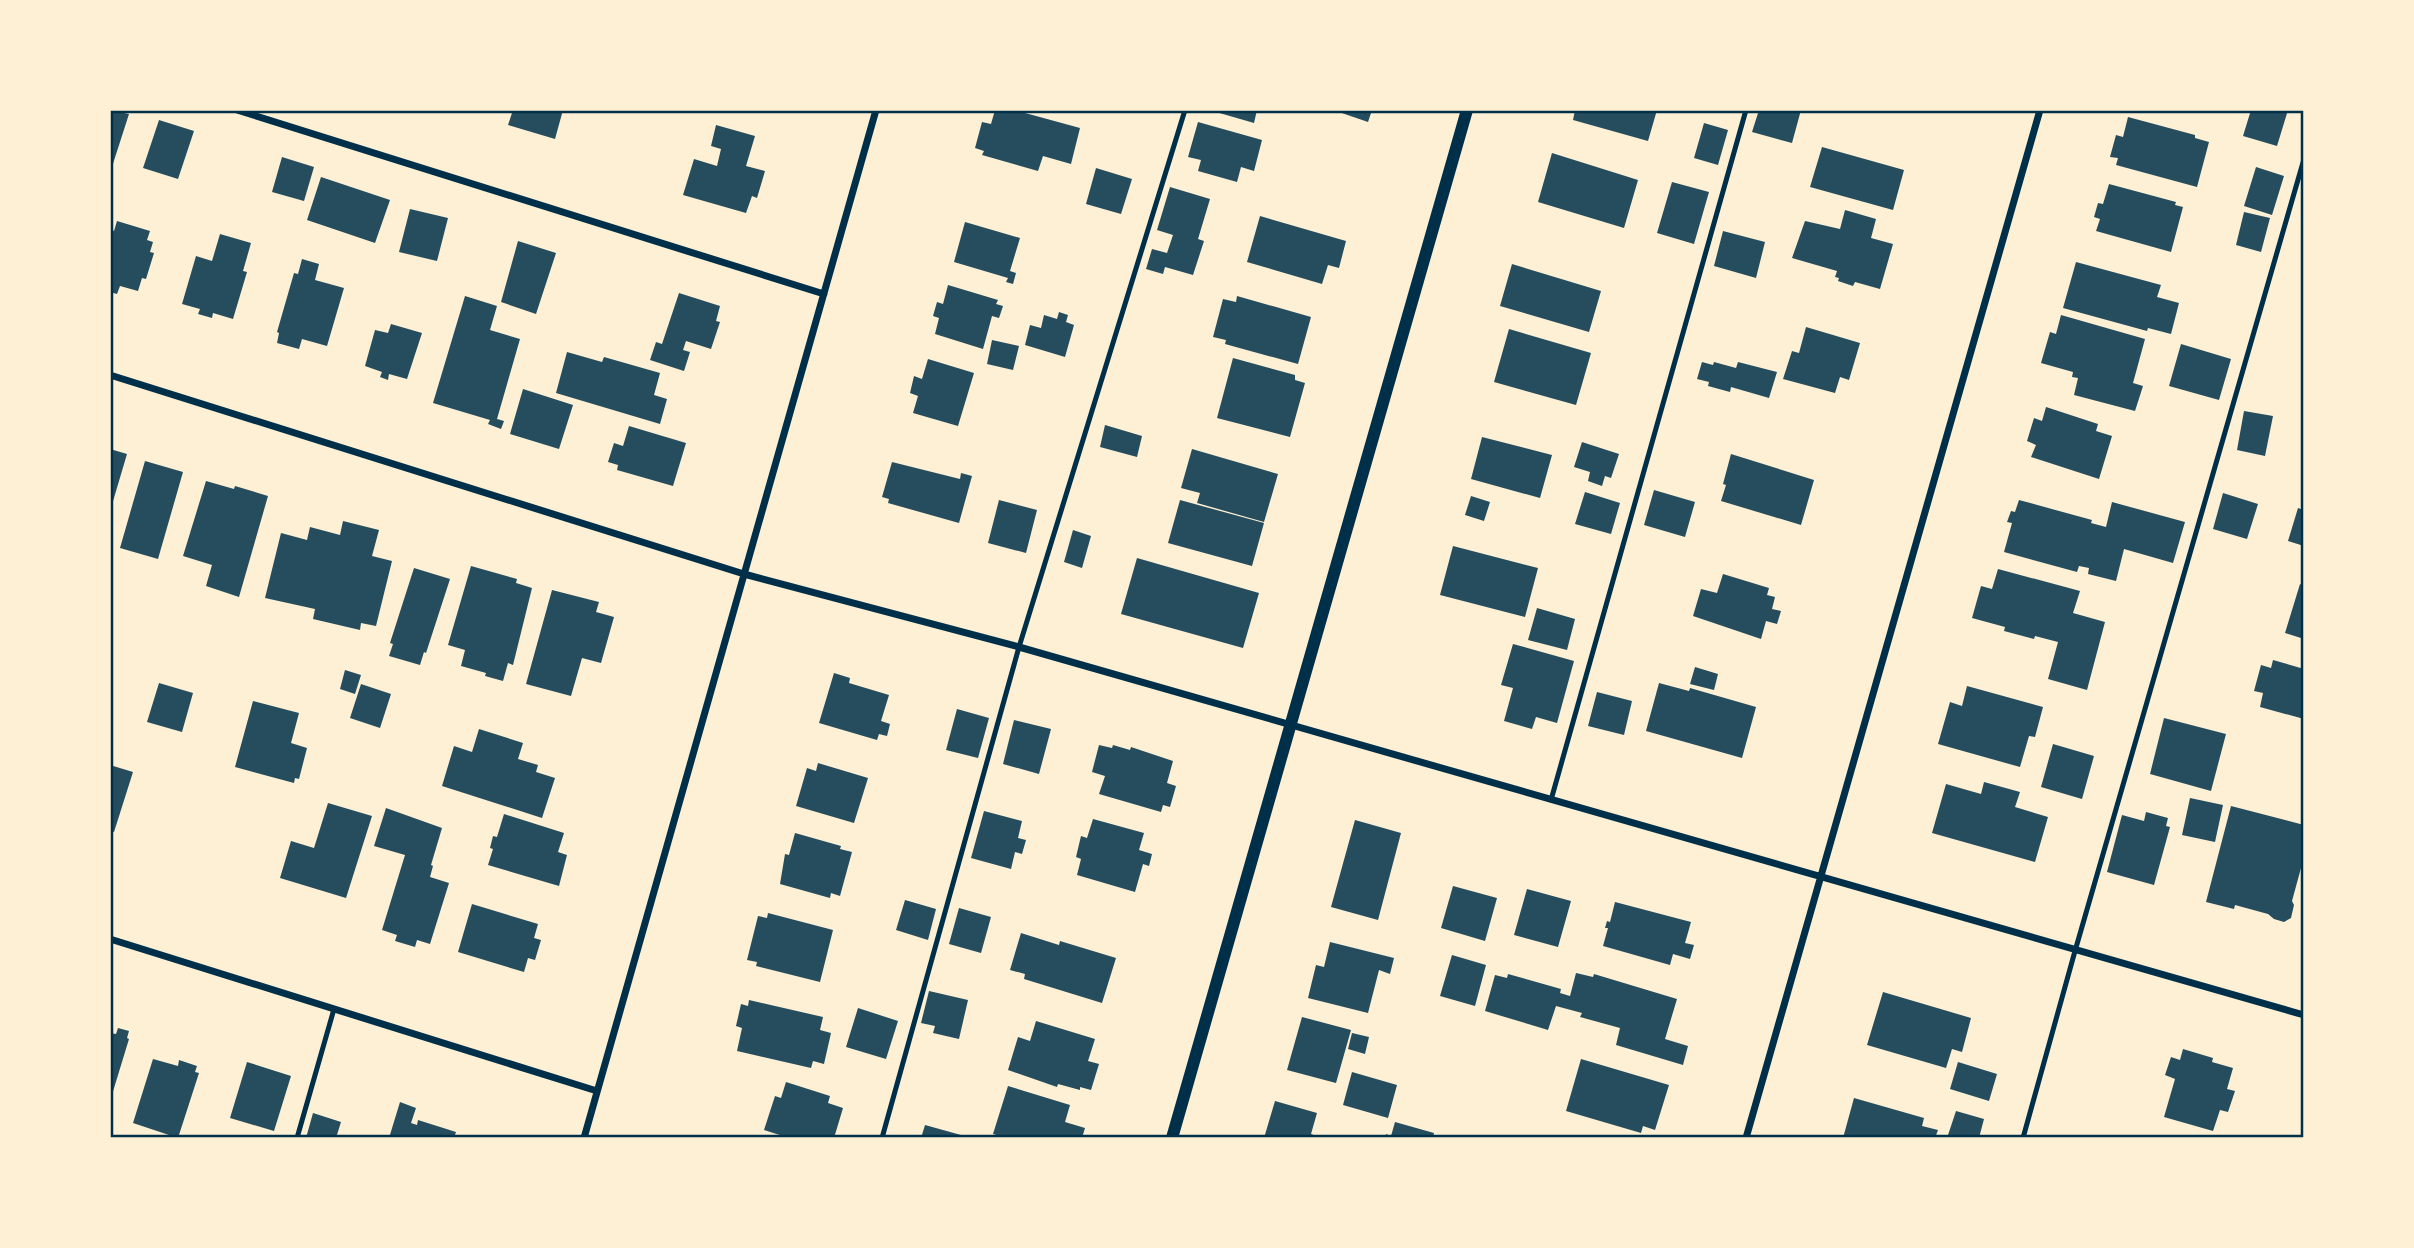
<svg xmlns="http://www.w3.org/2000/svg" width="2414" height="1248" viewBox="0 0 2414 1248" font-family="'Noto Sans',sans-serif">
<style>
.building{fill:#264d5e}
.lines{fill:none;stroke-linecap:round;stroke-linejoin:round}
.service{stroke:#003049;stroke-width:5}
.minor{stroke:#003049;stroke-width:7}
.tertiary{stroke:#003049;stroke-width:12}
.neatline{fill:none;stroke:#003049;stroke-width:2.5}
</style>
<rect width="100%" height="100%" fill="#fdf0d5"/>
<path class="building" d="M110 110 129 114 111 170H110Z
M513 110H563L555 139 508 125Z
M995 110H1014L1080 128 1071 164 1043 156 1038 171 982 155 984 151 975 148 982 122 991 124Z
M1209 110H1257L1254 123Z
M1333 110H1372L1368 122Z
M1575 110H1657L1648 141 1573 120Z
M1759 110H1801L1792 143 1752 132Z
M2251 110H2288L2277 146 2243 136Z
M2128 117 2195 135V138L2209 142 2197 187 2116 165 2118 158 2110 157 2116 135 2123 137Z
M159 120 194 131 178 179 143 168Z
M1198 122 1262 140 1254 171 1241 167 1237 182 1198 171 1201 160 1188 157Z
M1704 123 1728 130 1718 165 1694 158Z
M716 125 755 136 746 166 765 171 757 198 752 196 746 213 683 195 694 159 717 166 721 149 711 146Z
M1822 147 1904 170 1893 210 1810 187Z
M1552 153 1638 180 1624 228 1538 202Z
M282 157 314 167 304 201 272 192Z
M2256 167 2284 176 2272 215 2244 206Z
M1096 168 1132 179 1121 214 1086 204Z
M321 177 390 200 375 243 307 220Z
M1672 182 1709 192 1694 244 1657 233Z
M2109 184 2176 202 2175 205 2183 207 2171 252 2096 231 2100 219 2094 217 2098 203 2103 204Z
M1170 187 1210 199 1198 239 1204 241 1193 275 1165 267 1163 274 1146 269 1152 249 1167 253 1173 235 1157 230Z
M410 209 448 218 437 261 399 252Z
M1845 210 1876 219 1871 238 1893 244 1880 289 1855 282 1853 286 1838 281 1839 278 1835 277 1837 271 1792 258 1805 221 1840 229Z
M2244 212 2270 218 2261 252 2236 245Z
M1260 216 1346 241 1339 268 1328 265 1322 284 1247 262Z
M117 221 150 231 147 240 153 242 150 252 154 253 146 279 142 278 138 291 120 286 117 294 110 292V229L114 231Z
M965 222 1020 238 1010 271 1016 273 1013 284 1006 282 1008 278 954 262Z
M1723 231 1765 242 1756 278 1714 266Z
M220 234 251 243 243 271 247 272 233 319 213 313 212 318 198 314 200 309 182 304 196 256 212 261Z
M518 241 556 253 536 314 501 302Z
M302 259 319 264 315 280 344 288 327 346 302 339 299 349 277 343 279 333 277 332 294 273 298 274Z
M2076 262 2161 285 2157 297 2179 303 2171 334 2148 328 2147 331 2063 308Z
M1512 264 1601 291 1589 332 1500 306Z
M948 285 998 300 996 304 1003 306 999 318 992 316 983 349 935 334 939 318 933 316 937 302 943 304Z
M679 293 720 306 716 321 720 322 711 349 686 341 683 350 690 352 684 371 650 360 656 342 662 344Z
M465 296 497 306 490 330 520 339 497 419 504 421 501 429 488 424 490 420 433 403Z
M1237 296 1311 317 1298 364 1225 344 1226 340 1213 337 1223 299 1236 302Z
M1059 312 1068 315 1066 322 1074 325 1065 357 1025 345 1030 325 1041 328 1044 315 1057 319Z
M2061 315 2145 339 2133 383 2143 386 2135 411 2074 395 2078 378 2072 377 2073 372 2041 363 2050 332 2056 334Z
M391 324 422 333 407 379 389 374 388 380 380 377 382 372 365 366 375 330 388 333Z
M1806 327 1860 343 1849 380 1840 377 1835 393 1783 379 1792 351 1799 353Z
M1509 329 1591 353 1576 405 1494 382Z
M992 340 1019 346 1013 370 987 364Z
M2181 344 2231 359 2219 400 2169 386Z
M567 352 602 362 604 357 660 373 654 395 667 399 660 424 556 393Z
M1233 358 1295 375V380L1305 383 1290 437 1217 418Z
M928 359 974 373 958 426 913 413 918 396 910 393 914 376 922 379Z
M1702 362 1713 365 1714 362 1736 368 1738 362 1777 372 1769 398 1731 387 1730 392 1708 386 1709 382 1697 379Z
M523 389 573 405 559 449 510 434Z
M2046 407 2098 424 2096 431 2112 436 2099 479 2031 457 2036 445 2027 441 2034 418 2042 421Z
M2244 411 2273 416 2265 456 2237 450Z
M1105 425 1142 436 1137 457 1100 447Z
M629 426 686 443 673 486 617 470 618 465 608 462 614 443 623 446Z
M1482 437 1552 455 1540 498 1471 479Z
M1582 442 1619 454 1611 478 1605 476 1602 486 1588 481 1590 472 1574 467Z
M110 449 127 454 111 508H110Z
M1192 449 1278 474 1264 522 1197 503 1200 493 1181 488Z
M1731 454 1814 480 1801 525 1721 501 1726 485 1723 484Z
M145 461 183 472 158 559 120 548Z
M892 462 960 479 961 473 972 476 959 523 888 503 889 499 882 497Z
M206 481 234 489 235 486 268 496 239 597 206 586 212 565 183 556Z
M1654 490 1695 502 1685 537 1644 525Z
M1585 492 1620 503 1611 534 1575 524Z
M2223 493 2258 504 2247 539 2213 529Z
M1471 496 1490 502 1484 521 1465 515Z
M999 500 1037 510 1026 553 988 543Z
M1180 500 1264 523 1252 566 1168 543Z
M2019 500 2092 520 2091 523 2106 527 2112 502 2185 522 2173 563 2124 549 2116 581 2088 574 2089 568 2079 566 2077 572 2004 552 2012 523 2007 522 2011 511 2015 512Z
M2298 508 2304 510V546L2288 541Z
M343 521 379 530 372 556 392 561 376 626 361 623 360 630 313 619 315 609 265 598 281 533 307 540 310 527 340 535Z
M1073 530 1091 536 1082 568 1064 562Z
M1453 546 1538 568 1525 617 1440 595Z
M1137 558 1259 593 1243 648 1121 614Z
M471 566 517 579 516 583 532 588 513 665 508 663 503 681 485 676 486 673 461 666 465 650 448 645Z
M414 568 450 579 426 653 424 652 420 665 389 656 393 644 390 643Z
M1998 569 2080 591 2073 613 2105 622 2087 690 2048 679 2058 642 2035 636 2034 639 2004 631 2005 627 1972 618 1981 586 1992 589Z
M1723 574 1769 588 1767 595 1775 597 1772 609 1781 611 1777 624 1766 621 1761 639 1693 616 1701 589 1717 593Z
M2300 584 2304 586V639L2285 633Z
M552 590 599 602 596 612 614 617 601 663 582 658 571 696 526 684Z
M1537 608 1575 619 1567 650 1528 640Z
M1513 644 1574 661 1557 723 1536 717 1532 729 1504 721 1513 688 1501 685Z
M2273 660 2304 669V719L2260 707 2263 693 2254 691 2261 665 2271 668Z
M1695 667 1718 674 1714 690 1690 684Z
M345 670 361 675 355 694 340 689Z
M834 673 850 678 849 683 889 695 881 721 890 724 887 736 879 734 877 740 819 723Z
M159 683 193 693 182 732 147 722Z
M1659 683 1689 691 1690 688 1756 707 1742 758 1646 731Z
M361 684 391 694 380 728 350 718Z
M1967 686 2043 707 2035 737 2029 736 2020 767 1938 744 1950 702 1962 706Z
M1597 692 1632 701 1624 735 1588 726Z
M253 701 299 713 291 743 307 748 299 779 295 778 294 783 235 767Z
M957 709 989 718 978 758 946 750Z
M2164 718 2226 734 2211 791 2150 774Z
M1014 720 1051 729 1039 774 1003 764Z
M479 729 523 743 518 759 538 765 536 772 555 778 542 818 442 786 454 746 472 752Z
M2053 744 2094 756 2082 799 2041 787Z
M1099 745 1112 748 1113 745 1130 750 1131 747 1173 761 1167 783 1176 786 1170 807 1163 805 1161 812 1099 794 1105 776 1092 772Z
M818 763 868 778 854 823 796 806 807 768 816 771Z
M110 765 133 772 114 832 110 831Z
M1984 782 2020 792 2015 807 2048 817 2035 862 1932 833 1946 784 1981 794Z
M2190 798 2223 805 2215 842 2182 835Z
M328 803 372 816 346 898 280 878 291 841 314 848Z
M2231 806 2304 825V857L2292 901 2294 905 2291 918 2284 922 2274 919 2268 914 2235 905 2234 909 2206 902Z
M386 808 442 828 431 865 433 866 430 877 449 883 430 944 417 940 415 947 395 941 397 935 382 930 405 855 374 846Z
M984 811 1022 821 1018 838 1026 840 1022 854 1015 852 1011 869 971 858Z
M2146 812 2168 818 2166 826 2170 827 2154 885 2107 872 2122 815 2144 821Z
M504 814 564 833 558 852 567 855 559 886 488 865 493 849 490 848 493 836 497 837Z
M1093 819 1144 833 1139 850 1152 854 1149 866 1143 864 1135 892 1077 875 1081 859 1076 857 1081 836 1087 838Z
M1355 820 1401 833 1378 920 1331 907Z
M795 833 841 846 840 849 852 852 840 896 831 893 830 898 780 884 785 854 789 855Z
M1453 886 1497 898 1485 941 1441 928Z
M1527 889 1571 901 1558 947 1514 935Z
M905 900 936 909 928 940 896 930Z
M1615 902 1691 922 1685 943 1694 945 1690 959 1673 954 1670 965 1603 946 1608 928H1605L1607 921 1610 922Z
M472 904 538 924 534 938 541 940 535 960 528 958 524 972 458 952Z
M959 908 991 917 981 953 949 944Z
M768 913 833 930 820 982 756 966 757 962 747 960 758 916 767 918Z
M1021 933 1059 945 1060 941 1116 958 1102 1003 1024 979 1025 974 1010 970Z
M1330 942 1394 958 1390 974 1379 970 1368 1013 1308 998 1316 965 1324 967Z
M1452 955 1486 965 1475 1006 1440 996Z
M1576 973 1593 977 1594 974 1677 999 1665 1039 1688 1046 1683 1065 1616 1045 1620 1028 1580 1017 1582 1013 1556 1006 1548 1030 1485 1011 1495 975 1507 978 1508 974 1561 989 1560 993 1570 996Z
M929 991 968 1000 959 1039 933 1033 935 1026 921 1023Z
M1883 992 1971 1018 1962 1052 1952 1049 1946 1068 1867 1045Z
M749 1000 823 1017 820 1030 831 1033 824 1064 813 1061 811 1068 737 1051 742 1028 736 1026 741 1004 748 1006Z
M858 1008 898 1021 886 1059 846 1047Z
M1302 1017 1351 1030 1336 1083 1287 1070Z
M1036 1021 1095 1039 1088 1061 1099 1064 1091 1090 1080 1087V1090L1058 1084 1057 1087 1008 1070 1018 1037 1030 1041Z
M118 1028 129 1031 127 1038 129 1039 111 1098 110 1033 116 1034Z
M1352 1033 1369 1037 1365 1054 1348 1049Z
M2183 1049 2213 1058 2212 1062 2233 1068 2227 1089 2235 1091 2228 1112 2220 1110 2213 1131 2164 1117 2175 1079 2165 1075 2171 1057 2180 1060Z
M153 1059 178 1066 179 1060 197 1066 195 1072 199 1073 178 1138 133 1123Z
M1581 1059 1669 1085 1655 1130 1643 1126 1641 1133 1566 1111Z
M247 1062 291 1076 274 1131 230 1118Z
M1958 1062 1997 1074 1989 1101 1950 1089Z
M1352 1072 1397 1085 1388 1118 1343 1105Z
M786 1082 830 1096 828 1103 843 1108 834 1138H789L764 1130 775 1096 781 1098Z
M1008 1086 1070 1105 1065 1122 1085 1128 1082 1138H1006L993 1134Z
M1854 1098 1924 1118 1922 1126 1938 1130 1935 1138H1843Z
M1275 1101 1317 1113 1311 1134 1322 1138H1264Z
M400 1102 416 1108 411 1123 417 1125 418 1120 456 1132 454 1138H389Z
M1956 1111 1984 1119 1979 1138H1958L1948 1135Z
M313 1113 341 1122 336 1138H306Z
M1395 1122 1434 1133 1433 1138H1385L1386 1134 1391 1136Z
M925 1125 961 1135 960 1138H921Z"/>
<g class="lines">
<path class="service" d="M1551 800 1746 110
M297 1138 334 1009
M882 1138 1019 647 1185 110
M2023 1138 2075 951 2304 159"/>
<path class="minor" d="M237 110 824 294
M110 375 744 574 1019 647 2304 1015
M110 939 597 1091
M584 1138 876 110
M1746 1138 2040 110"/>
<path class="tertiary" d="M1172 1138 1467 110"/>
</g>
<rect width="2414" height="1248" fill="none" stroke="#fdf0d5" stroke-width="224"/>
<rect x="112" y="112" width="2190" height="1024" class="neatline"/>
</svg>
